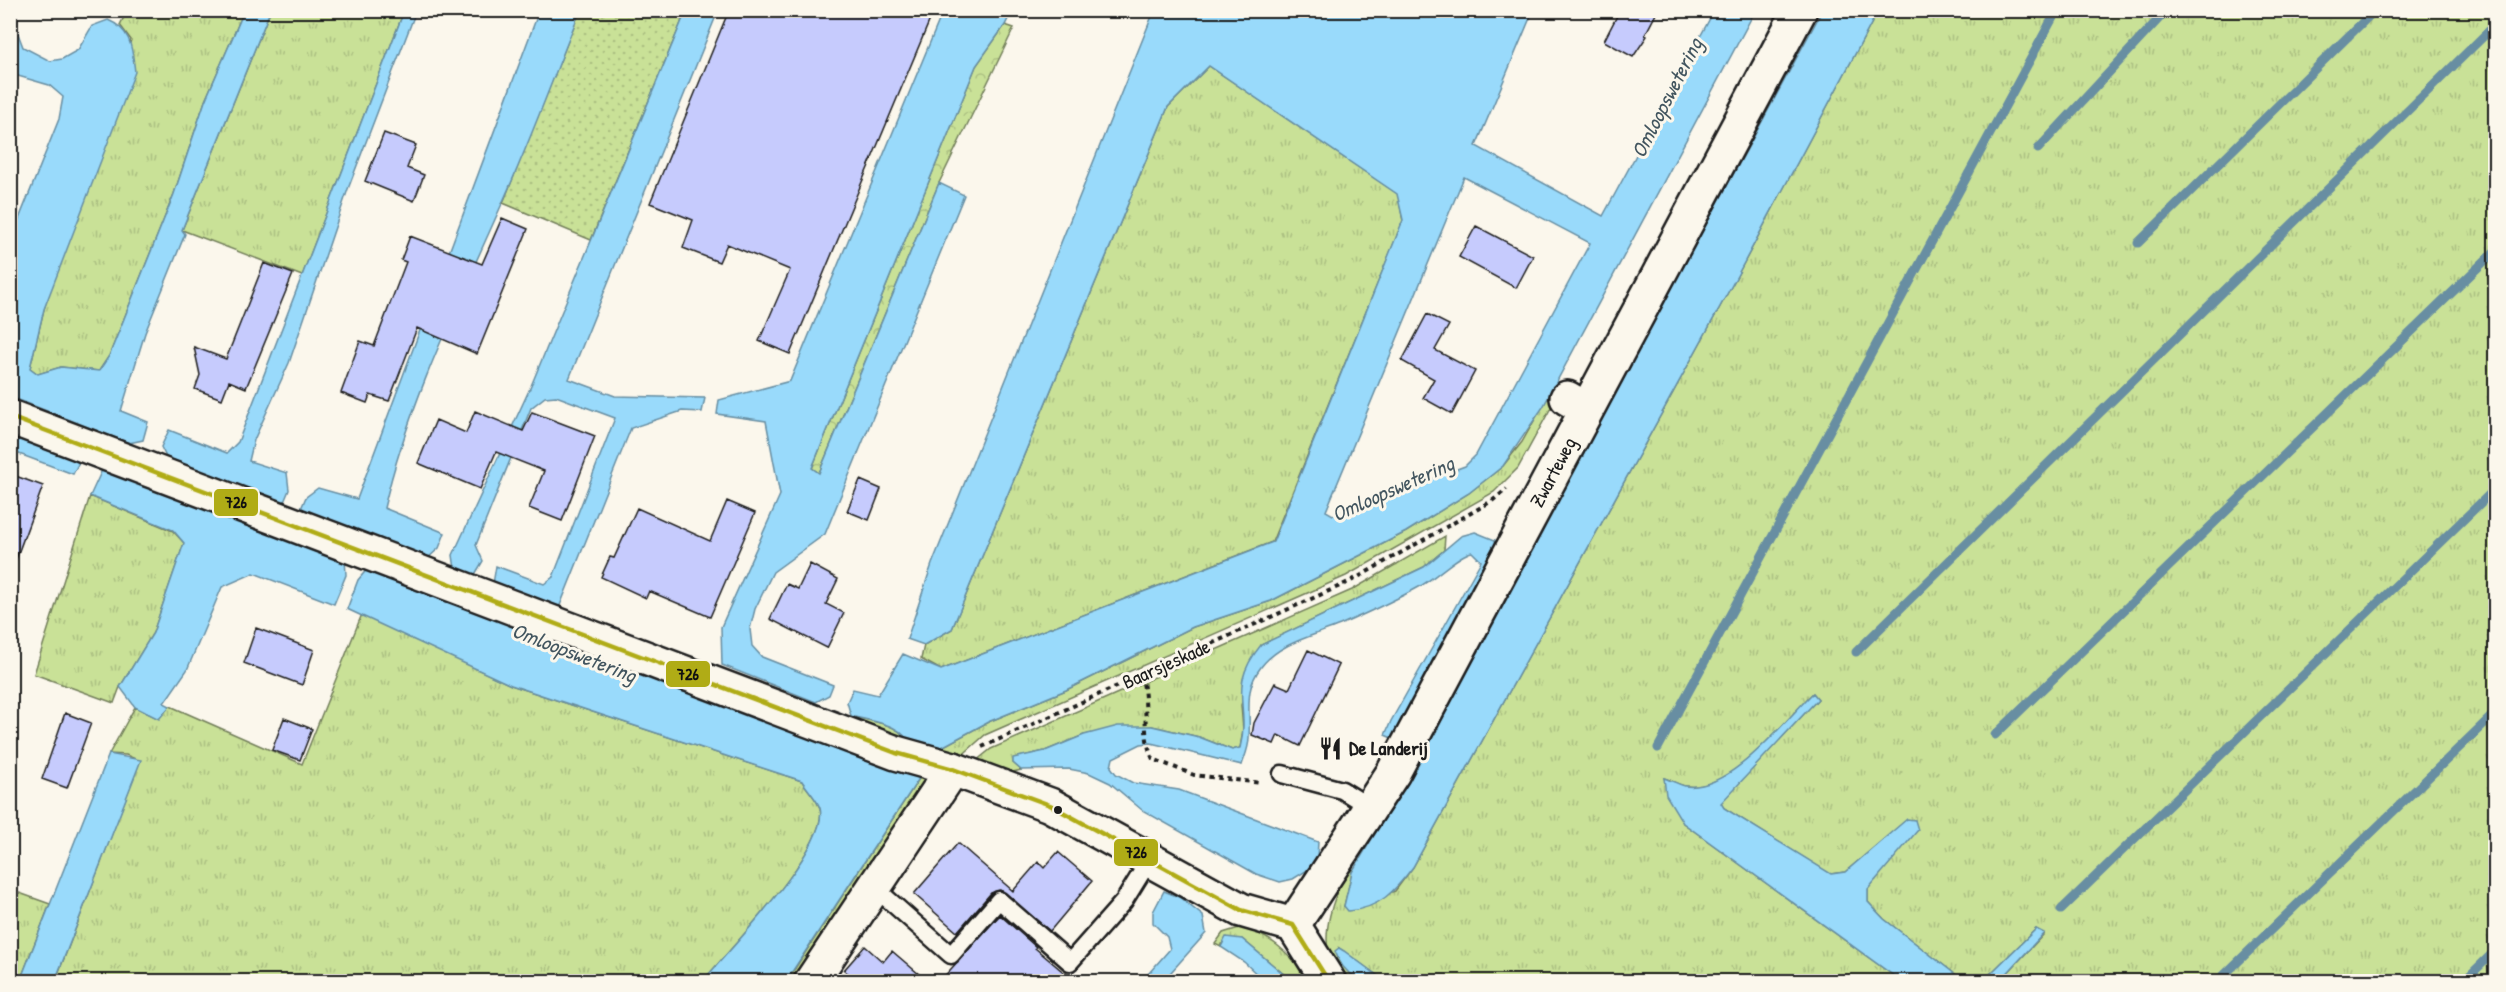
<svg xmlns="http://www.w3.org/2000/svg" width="2506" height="992" viewBox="0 0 2506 992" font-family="'Patrick Hand',sans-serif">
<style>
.grass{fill:url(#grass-tufts);stroke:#727e5a;stroke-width:1.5}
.forest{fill:url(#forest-crowns);stroke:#727e5a;stroke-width:1.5}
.garden{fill:url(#garden-dots);stroke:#727e5a;stroke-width:1.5}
.water{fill:#99dafb;stroke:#678ea2;stroke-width:1.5;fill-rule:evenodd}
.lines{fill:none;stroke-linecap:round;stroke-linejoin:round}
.stream{stroke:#678ea2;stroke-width:9}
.building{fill:#c6cbfd;stroke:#1c1c1c;stroke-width:1.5}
.lane-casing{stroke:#1c1c1c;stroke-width:21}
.street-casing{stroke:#1c1c1c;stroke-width:38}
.secondary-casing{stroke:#1c1c1c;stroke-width:38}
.path{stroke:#1c1c1c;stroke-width:4;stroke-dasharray:4.5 4.5;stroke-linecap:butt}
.lane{stroke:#fbf7ec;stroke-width:16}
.street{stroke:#fbf7ec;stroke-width:33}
.secondary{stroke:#fbf7ec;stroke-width:33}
.bus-1-casing{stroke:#fbf7ec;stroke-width:9}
.bus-1{stroke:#b0ac16;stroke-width:4.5}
.bus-dot{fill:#1c1c1c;stroke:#fbf7ec;stroke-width:2}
.labels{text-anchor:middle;stroke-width:6;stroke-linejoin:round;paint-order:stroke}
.street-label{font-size:20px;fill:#1c1c1c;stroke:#fbf7ec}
.poi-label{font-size:20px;font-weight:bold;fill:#1c1c1c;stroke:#fbf7ec;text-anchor:start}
.water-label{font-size:21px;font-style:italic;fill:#42555f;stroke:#fbf7ec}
.line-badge{stroke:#fbf7ec;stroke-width:2}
.pale-badge-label{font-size:16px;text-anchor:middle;font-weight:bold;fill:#111}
</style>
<defs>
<pattern id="grass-tufts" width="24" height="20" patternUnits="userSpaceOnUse" patternTransform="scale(1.5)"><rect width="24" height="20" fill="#c9e197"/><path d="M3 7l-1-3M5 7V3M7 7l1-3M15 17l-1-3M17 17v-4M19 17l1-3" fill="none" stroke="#acc082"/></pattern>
<pattern id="forest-crowns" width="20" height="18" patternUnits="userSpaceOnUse" patternTransform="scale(1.5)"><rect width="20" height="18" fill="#c9e197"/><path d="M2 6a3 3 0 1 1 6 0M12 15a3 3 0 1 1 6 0" fill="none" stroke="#acc082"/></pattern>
<pattern id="garden-dots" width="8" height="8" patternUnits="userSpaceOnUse" patternTransform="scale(1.5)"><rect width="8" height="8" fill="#c9e197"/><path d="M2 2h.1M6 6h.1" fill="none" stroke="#acc082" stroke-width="1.8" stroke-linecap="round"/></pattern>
</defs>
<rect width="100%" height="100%" fill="#fbf7ec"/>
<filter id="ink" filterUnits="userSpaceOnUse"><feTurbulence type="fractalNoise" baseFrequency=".0167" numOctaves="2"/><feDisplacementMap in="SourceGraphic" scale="12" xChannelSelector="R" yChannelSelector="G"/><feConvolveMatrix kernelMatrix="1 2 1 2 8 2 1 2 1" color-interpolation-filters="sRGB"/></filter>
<g filter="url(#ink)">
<path class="grass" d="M148 10 244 11 205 101 174 194 109 356 99 371 61 367 38 374 30 368 44 309 131 40 120 25 126 13Z
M270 11H404L302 276 182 230Z
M1878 11H2495V981H2000L2044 934 2036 929 1983 981H1964L1884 919 1868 902V889L1881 872 1907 820 1845 872 1830 874 1724 808 1720 803 1818 699 1813 693C1784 722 1730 793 1686 786 1679 785 1671 780 1664 778L1683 823 1901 981H1385L1339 948 1347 971 1362 981 1351 982C1345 976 1335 969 1331 961 1320 934 1334 896 1346 872L1349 866 1353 869 1344 906 1395 891 1413 867 1738 274Z
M1209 66 1398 194 1403 221 1272 542 941 670 921 659 924 645 952 629 1168 107Z
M1547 398 1554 402 1518 468 1494 492 1346 576 985 735 958 759 929 754 988 722 1066 690 1193 627 1271 601 1406 532 1469 493 1503 466 1522 442Z
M90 496 173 531 184 543 153 633 120 687 114 703 34 674Z
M1445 536 1444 550 1424 567 1261 645 1241 705 1243 730 1240 748 1232 750 1199 737 1152 726 1084 735 1045 751 1014 758 1013 763 1021 770 1005 774 976 761 991 749 1352 590Z
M362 614 511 685 802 781C807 789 817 799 820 808 830 846 728 951 703 981L55 982 140 761 126 755 109 754 135 707 158 718 170 706 302 764Z
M851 716C872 722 904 723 910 747L852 727Z
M924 771 936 775 800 981 786 982Z
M11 890 50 904 20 981 11 982Z
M1242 927C1270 936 1287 951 1305 974L1298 981H1292L1242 939 1221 944V947L1215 944 1223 933Z"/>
<path class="forest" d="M1005 25 1014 28 939 183 819 473 812 468 976 66Z"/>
<path class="garden" d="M580 11H686L591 240 503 203Z"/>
<path class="water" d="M244 11H270L182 230 185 234 145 333 121 411 148 422 143 440 129 443 11 397V239L59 119 63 97 49 85 11 74V15L23 47 50 61 62 59 78 50 92 26 108 20C132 30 132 49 135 72L44 309 30 368 38 374 61 367 99 371 109 356 174 194 205 101Z
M404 11H416L348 189 289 363 254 440 249 461 287 473 289 490 284 502 273 501 166 457 161 447 169 430 227 453 238 442Z
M539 11H580C554 75 530 142 501 206 457 305 409 402 384 508L445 533 439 548 427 559 300 511 306 497 318 488 357 499Z
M686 11H718L569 379 615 396 705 398 702 412 682 411 631 428 559 608 493 584 496 566 544 584 553 577 615 418 556 396 545 397 531 408 476 545 483 561 474 576 455 569 453 555 531 386Z
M943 11H1012L1005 25 976 66 812 468 819 473 939 183 964 195 825 534 773 572 755 609 750 629 752 646 762 657 833 685 829 695 816 702 722 665 721 627 780 495 766 421 717 414 719 400 790 381Z
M1154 11H1533L1476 146 1603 216 1714 11H1755L1543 407 1503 466 1469 493 1406 532 1271 601 1193 627 1066 690 988 722 929 754 910 747C904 723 872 722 851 716L847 702 853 689 878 695 903 654 941 670 1273 542 1403 220 1397 194 1209 66 1168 107 952 629 924 645 907 639 932 564ZM1464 177 1590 243 1476 455 1465 466 1333 515 1326 511Z
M1822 11H1878L1738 274 1413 867C1395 891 1379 909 1348 911L1344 906 1352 872 1438 728 1500 604Z
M10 431 78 456 79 462 73 474 11 451Z
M108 468 345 558 346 575 334 604 254 573 222 587 187 670 164 703 170 706 159 719 135 707 120 687 153 633 184 543 173 530 90 496 102 470Z
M1475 532 1495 540 1497 549 1394 739 1385 735 1391 721 1481 561 1472 552C1459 554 1434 579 1419 587 1394 601 1367 613 1340 625 1313 636 1279 643 1261 667 1243 690 1251 712 1249 738 1249 747 1245 756 1242 765L1151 743 1141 744 1113 758 1111 767 1116 774 1133 783 1179 790 1318 842 1317 858 1306 871 1293 879 1280 882 1256 874 1142 810 1110 783 1089 773 1069 769 1021 770 1013 763V758L1045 751 1084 735 1118 726H1152L1199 737 1232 750 1240 748C1251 705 1226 688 1261 645L1424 567 1461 536Z
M369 567 924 771 786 981H703C728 951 830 846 820 808 817 799 807 789 802 781L511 685 347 609 358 580Z
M1813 693 1818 699 1721 803 1724 808 1831 874 1845 872 1907 819 1915 820 1918 830 1868 889V902L1884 919 1964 981H1901L1683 823 1666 795 1664 778C1670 780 1678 784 1685 786 1730 793 1784 721 1813 693Z
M109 754 141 760 55 981H20Z
M1164 891 1179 897 1203 916 1206 933 1163 981H1142L1170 949 1167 937 1153 923V912Z
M2036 929 2044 933 2000 981H1983Z
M1226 937 1242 939 1292 981H1264L1244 962 1221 947Z
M1339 948 1344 951 1385 981C1360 982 1344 977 1335 951Z"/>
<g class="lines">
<path class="stream" d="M2038 149 2167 10
M2138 243 2375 10
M1856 652 2496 24
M1995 735 2496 250
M1658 748 2057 10
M2061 910 2496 488
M2217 982 2496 712
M2463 982 2496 950"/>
</g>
<path class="building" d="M729 10H934L790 354 759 341 790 270 727 244 719 262 683 248 693 220 650 203Z
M1620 10H1658L1645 35 1647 36 1633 57 1604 41Z
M384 133 416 145 407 168 424 175 414 201 365 181Z
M502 218 528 229 477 354 417 328 389 401 370 395 367 403 341 393 360 341 374 346 406 262 401 260 410 236 482 264Z
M1476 226 1533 256 1516 288 1459 257Z
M264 263 293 274 246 388 229 381 222 399 195 389 200 375 194 347 226 359Z
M1427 314 1449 325 1435 350 1475 371 1452 414 1423 398 1434 379 1402 361Z
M475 411 523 431 532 412 595 436 562 521 529 508 544 471 496 452 480 489 418 463 436 420 466 433Z
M10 474 43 486 13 567 10 566Z
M860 480 881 489 869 520 847 511Z
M727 501 755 513 710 617 649 591 646 598 601 577 610 557 614 558 637 508 710 541Z
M810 564 838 579 826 604 844 613 827 648 770 619 787 584 798 589Z
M256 628 314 650 302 685 244 663Z
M1308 650 1339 665 1300 746 1278 735 1274 744 1252 735 1254 723 1275 683 1289 689Z
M65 713 91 723 67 788 42 779Z
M284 718 312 729 300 760 272 750Z
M958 843 1013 891 1038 862 1044 868 1058 852 1092 881 1050 931 1000 890 991 893 957 932 914 894Z
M1000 915 1036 947 1035 948 1074 981H940Z
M865 946 883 962 892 951 927 981H857L844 970Z"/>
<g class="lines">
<defs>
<path id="lane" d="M1282 774 1342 790 1371 808
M874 887 951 955 999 900 1070 962 1124 901 1150 859"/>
<path id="street" d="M1567 398 1586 409
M811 982 953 769"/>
<path id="secondary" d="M10 417 896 753 953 769 1050 805 1241 910 1293 925 1329 982
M1293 925 1393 773 1800 10"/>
</defs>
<use href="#lane" class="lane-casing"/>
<use href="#street" class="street-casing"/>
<use href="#secondary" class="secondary-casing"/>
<path class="path" d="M1141 675C1150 703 1140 733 1153 759L1194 775 1261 783
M982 747 1351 581 1492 501 1507 489"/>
<use href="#lane" class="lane"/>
<use href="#street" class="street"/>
<use href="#secondary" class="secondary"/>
<defs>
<path id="bus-1" d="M10 417 896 753 953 769 1050 805 1241 910 1293 925 1329 982"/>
</defs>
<use href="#bus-1" class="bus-1-casing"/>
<use href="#bus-1" class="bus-1"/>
</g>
</g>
<defs>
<symbol id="restaurant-bare" viewBox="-9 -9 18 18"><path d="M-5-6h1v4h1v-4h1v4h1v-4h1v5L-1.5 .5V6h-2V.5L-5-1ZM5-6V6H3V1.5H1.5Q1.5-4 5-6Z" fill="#1c1c1c" stroke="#fbf7ec" stroke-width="2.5" paint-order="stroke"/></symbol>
</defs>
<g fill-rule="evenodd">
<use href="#restaurant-bare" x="1314" y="732" width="33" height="33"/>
</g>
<circle class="bus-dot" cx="1058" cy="810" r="5"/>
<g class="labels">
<g class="street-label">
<text transform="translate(1553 472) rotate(-62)" y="7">Zwarteweg</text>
<text transform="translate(1166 664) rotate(-24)" y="7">Baarsjeskade</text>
</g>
<g class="poi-label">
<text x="1349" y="755">De Landerij</text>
</g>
<g class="water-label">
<text transform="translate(1667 98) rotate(-63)" y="7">Omloopswetering</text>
<text transform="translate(1393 489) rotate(-24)" y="7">Omloopswetering</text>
<text transform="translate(574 653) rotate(21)" y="7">Omloopswetering</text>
</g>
</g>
<g class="line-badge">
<rect x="213" y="488" width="46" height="29" rx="6" fill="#b0ac16"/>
<rect x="665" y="660" width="46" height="28" rx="6" fill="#b0ac16"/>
<rect x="1113" y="838" width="46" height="29" rx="6" fill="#b0ac16"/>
</g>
<g class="pale-badge-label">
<text x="236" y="508">726</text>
<text x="688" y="680">726</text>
<text x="1136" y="858">726</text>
</g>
<rect width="2506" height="992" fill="none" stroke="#fbf7ec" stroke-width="36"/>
<rect x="18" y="18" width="2470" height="956" fill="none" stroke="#1c1c1c" stroke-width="2" filter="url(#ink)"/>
</svg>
